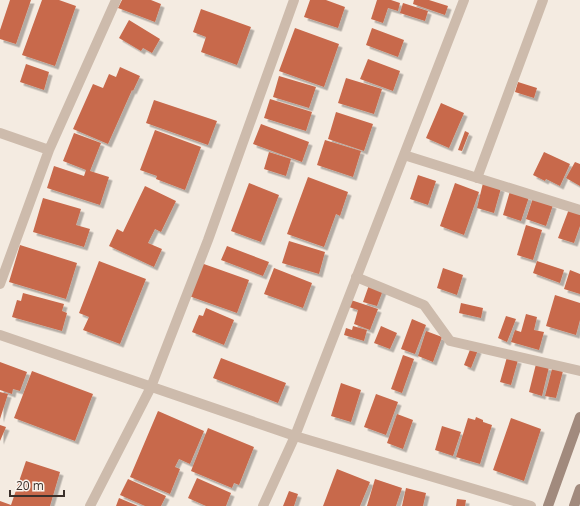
<svg xmlns="http://www.w3.org/2000/svg" width="580" height="506" viewBox="0 0 580 506" font-family="'Open Sans',sans-serif">
<style>
.building{fill:#c8694b;filter:url(#shadow)}
.lines{fill:none;stroke-linecap:round;stroke-linejoin:round}
.street{stroke:#cdbbac;stroke-width:10}
.secondary{stroke:#a18a7d;stroke-width:10}
</style>
<defs>
<filter id="shadow"><feDropShadow dx="3.5" dy="3.5" stdDeviation="0" flood-color="#0004"/></filter>
</defs>
<rect width="100%" height="100%" fill="#f4ebe1"/>
<path class="building" d="M10 0H31L16 44 0 39V30Z
M42 0H59L76 6 55 66 22 55Z
M122 0H151L161 4 155 22 118 8Z
M310 0H326L345 7 338 28 304 17Z
M377 0H391L400 3 398 11 388 8 383 23 371 19Z
M414 0H429L448 6 445 15 413 4Z
M403 3 428 11 425 21 400 13Z
M201 9 251 27 237 65 201 52 206 37 193 32Z
M129 20 160 39 152 53 143 48 141 51 119 38Z
M295 28 339 44 324 87 279 71Z
M372 28 404 40 398 57 366 45Z
M368 59 400 71 393 91 360 79Z
M26 64 49 72 44 90 20 82Z
M120 67 140 76 133 91 132 90 108 144 73 129 93 84 103 88 109 74 116 77Z
M279 76 316 87 309 108 273 97Z
M346 78 382 89 374 114 338 103Z
M518 82 537 88 534 98 515 92Z
M270 99 312 112 306 131 264 118Z
M154 100 217 121 208 145 146 123Z
M441 103 464 113 449 148 426 138Z
M336 112 373 124 364 151 328 139Z
M261 124 309 142 302 162 253 144Z
M155 130 201 147 185 190 156 179 157 176 140 170Z
M465 131 469 133 462 151 458 150Z
M74 133 101 143 90 171 109 177 100 205 47 188 54 166 84 176 86 170 63 161Z
M325 140 361 151 353 177 317 165Z
M269 152 291 159 286 176 264 169Z
M544 152 570 164 560 186 546 179 545 181 533 175Z
M575 162 580 164V186L566 178Z
M418 175 436 181 428 205 410 199Z
M308 177 348 192 340 216 336 214 324 247 287 234Z
M249 183 279 195 261 242 231 231Z
M455 183 479 192 464 235 440 226Z
M483 183 501 188 494 213 477 208Z
M145 186 176 201 161 232 155 229 148 243 162 249 154 267 109 246 117 229 123 232Z
M510 191 529 197 521 221 503 215Z
M43 198 81 209 76 225 90 229 84 247 33 232Z
M533 198 553 205 546 226 526 219Z
M569 209 580 213V226L574 243 558 238Z
M526 225 542 230 533 260 517 255Z
M289 241 325 252 319 274 282 263Z
M20 245 77 263 66 299 9 282Z
M227 246 269 262 263 276 221 260Z
M99 261 146 279 120 344 83 330 89 317 79 313Z
M537 261 564 270 560 283 533 273Z
M201 263 249 280 237 313 189 296Z
M274 268 312 283 303 308 264 294Z
M443 268 463 275 457 295 437 288Z
M570 270 580 274V294L564 289Z
M369 285 383 290 377 306 363 302Z
M23 293 64 304 62 311 67 313 62 331 12 317 17 300 21 301Z
M555 295 580 303V320L576 335 546 326Z
M351 300 378 309 370 330 354 324 358 310 349 307Z
M461 303 483 308 481 318 459 313Z
M206 308 234 320 224 345 192 332 199 315 203 316Z
M526 314 537 317 534 330 544 332 539 350 511 342 515 330 521 332Z
M506 316 516 319 507 342 498 338Z
M412 319 426 325 415 354 401 349Z
M353 326 367 330 364 341 344 335 346 328 352 330Z
M381 326 397 333 390 349 374 343Z
M426 331 442 337 433 362 418 356Z
M471 347 478 350 471 368 464 365Z
M403 355 414 359 402 393 391 389Z
M507 357 518 360 511 385 500 382Z
M221 358 286 383 278 403 213 378Z
M0 362 27 372 20 391 13 389 12 394 0 390Z
M536 364 549 367 542 396 529 392Z
M552 369 563 371 556 398 545 396Z
M32 371 93 394 75 441 14 418Z
M341 383 361 390 351 422 331 416Z
M0 392 8 394 0 419Z
M376 394 398 402 386 435 364 427Z
M158 411 204 431 190 464 179 459 175 467 180 469 170 494 130 477Z
M397 414 413 420 403 449 387 443Z
M476 417 483 420V422L492 425 480 464 456 457 468 418 475 420Z
M511 418 541 429 524 481 493 470Z
M0 425 6 427 0 441Z
M442 426 461 432 453 456 435 450Z
M208 428 254 447 239 485 234 483 232 488 191 471Z
M26 461 60 472 50 506H0V501L11 505Z
M337 469 370 482 360 506H323Z
M197 478 231 493 226 506H206L188 498Z
M128 479 166 496 161 506H145L120 495Z
M375 479 402 488 396 506H367Z
M406 488 426 493 423 506H402Z
M289 491 298 494 294 506H283Z
M119 498 138 506H116Z
M457 499 466 500 465 506H456Z"/>
<g class="lines">
<path class="street" d="M0 133 49 150
M404 155 580 210
M477 178 543 0
M356 277 424 305 450 341 580 371
M0 284 49 150 116 0
M0 335 295 436 531 506
M90 506 151 387 208 240 294 0
M263 506 295 436 464 0"/>
<path class="secondary" d="M548 506 580 417
M574 506 580 489"/>
</g>
<path d="M10 490v6h54v-6" fill="none" stroke="#3b302b" stroke-width="2"/>
<text x="16" y="490" font-size="12" fill="#3b302b" stroke="#fbf5ee" stroke-width="3" paint-order="stroke">20 m</text>
</svg>
